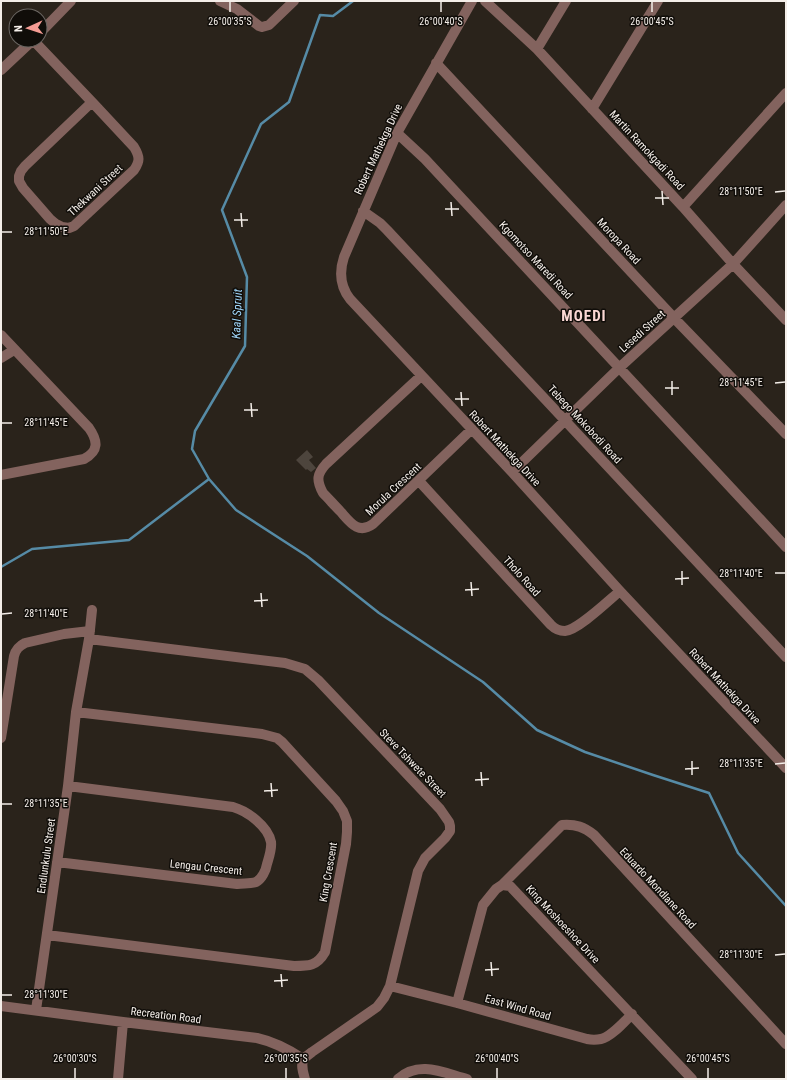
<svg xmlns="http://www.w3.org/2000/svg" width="787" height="1080" viewBox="0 0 787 1080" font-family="'Roboto Condensed',sans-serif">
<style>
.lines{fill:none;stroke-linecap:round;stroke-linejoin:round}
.stream{stroke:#568ba6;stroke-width:2.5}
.building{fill:#4d453d}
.minor{stroke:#83635e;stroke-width:10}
.ticks{fill:none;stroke:#f4eee9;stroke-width:1.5}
.labels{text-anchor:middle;stroke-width:3;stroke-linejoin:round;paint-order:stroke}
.street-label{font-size:11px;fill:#f4eee9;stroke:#100d09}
.water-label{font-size:12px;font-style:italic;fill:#a1d7fb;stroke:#100d09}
.district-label{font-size:15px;font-weight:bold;letter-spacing:1px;fill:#fbd8d4;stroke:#100d09}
.ticks-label{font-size:10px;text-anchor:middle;fill:#f4eee9;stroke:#100d09;stroke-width:3;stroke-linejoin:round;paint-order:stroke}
</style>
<rect width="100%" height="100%" fill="#2a231b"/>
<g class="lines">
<path class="stream" d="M209 479 236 510 307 556 379 613 483 682 537 730 585 752 653 775 709 793 738 853 786 906
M1 567 32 549 129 540 209 479 192 449 195 431 245 346 247 277 222 210 261 124 289 102 320 15 333 16 353 1"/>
</g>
<path class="building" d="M307 450 313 457 309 460 316 468 311 472 307 469 306 470 296 460Z"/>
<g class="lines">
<path class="minor" d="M220 1 237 9 259 26 262 27 269 25 294 1
M472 1 397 133 344 257C339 272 340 286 350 299L512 472 620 591 786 768
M485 1 537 49 683 207 733 264 786 320
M40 33 71 1
M33 40 92 102 25 166 21 171 19 176V181L23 188 50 219 56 224 62 227 69 228 74 226 134 170C140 161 140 157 134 147L92 102
M537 49 566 1
M436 63 674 318 786 434
M1 70 33 40
M592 109 658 1
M397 133 425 159 786 547
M683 207 786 93
M363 211 380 223 387 230 786 657
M1 335 89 428C98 441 99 451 84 459L1 475
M1 358 14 350
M421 376 326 464C317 474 316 480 323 493 329 499 334 505 340 511 350 522 358 535 373 524L472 429
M512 472 619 368 733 264 786 205
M419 481 551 625C555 629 559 631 565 631 578 630 608 601 620 591
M89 639 285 663 305 669 318 680 440 809 449 822 450 826V831L445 838 425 858 418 871 390 986 384 998 377 1007 312 1052 303 1059
M1 738 14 656C16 649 19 646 25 643L64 634 90 631
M57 862 237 884C243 883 250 884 256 882 262 879 266 870 267 864 269 857 272 849 271 842 268 826 247 811 233 807L68 786
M502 885 562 825C576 824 584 827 594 835L786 1044
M47 935 294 966C309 966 317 966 325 952L346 844 347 832V821L343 811 336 801 282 742 277 738 262 734 76 712
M390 986 457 1003 587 1039C592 1040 596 1040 601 1039 611 1037 624 1022 632 1014
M457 1003 483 905 496 889 502 885 510 886 692 1079
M1 1006 123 1022 257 1038C275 1042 288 1049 303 1059
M36 1010 68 786 76 712 89 639 92 610
M303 1059C301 1067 303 1072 305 1079
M118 1079 123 1022
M398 1079C419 1060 444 1073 467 1079"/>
</g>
<path class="ticks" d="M230 2V12M441 2V12M652 2V12M662 191 663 205M775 192 785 191M655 198H669M451 202 452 216M445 209H459M241 213 242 227M234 220H248M2 232H12M672 381V395M775 383 785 382M665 388H679M461 392 462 406M455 399H469M251 403 252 417M244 410H258M2 423H12M682 571V585M775 573H785M675 579 689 578M471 582 472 596M465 590 479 589M261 593 262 607M254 601 268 600M2 614 12 613M692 761V775M775 764 785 763M685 769 699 768M481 772 482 786M475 780 489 779M271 783 272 797M264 791 278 790M2 804H12M775 955 785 954M491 962 492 976M485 970 499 969M281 974 282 987M274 981 288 980M2 995H12M75 1068V1078M286 1068V1078M497 1068V1078M708 1068V1078"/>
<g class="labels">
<g class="street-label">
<text transform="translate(378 149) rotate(-65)" y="4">Robert Mathekga Drive</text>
<text transform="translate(647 150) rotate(47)" y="4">Martin Ramokgadi Road</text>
<text transform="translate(95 190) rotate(-43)" y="4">Thekwani Street</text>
<text transform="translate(619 241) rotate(47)" y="4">Moropa Road</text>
<text transform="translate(536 260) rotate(47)" y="4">Kgomotso Maredi Road</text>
<text transform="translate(642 331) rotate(-42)" y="4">Lesedi Street</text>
<text transform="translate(585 424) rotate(47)" y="4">Tebego Mokobodi Road</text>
<text transform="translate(505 448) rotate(47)" y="4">Robert Mathekga Drive</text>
<text transform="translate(393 489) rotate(-43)" y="4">Morula Crescent</text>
<text transform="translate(522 576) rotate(48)" y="4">Tholo Road</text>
<text transform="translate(725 686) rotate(47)" y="4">Robert Mathekga Drive</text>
<text transform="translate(413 763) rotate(46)" y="4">Steve Tshwete Street</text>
<text transform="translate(46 856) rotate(-82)" y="4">Endlunkulu Street</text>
<text transform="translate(206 867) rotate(6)" y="4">Lengau Crescent</text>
<text transform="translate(328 872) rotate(-80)" y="4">King Crescent</text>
<text transform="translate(658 888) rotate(47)" y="4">Eduardo Mondlane Road</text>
<text transform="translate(563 924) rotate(47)" y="4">King Moshoeshoe Drive</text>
<text transform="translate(518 1007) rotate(16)" y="4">East Wind Road</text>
<text transform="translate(166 1015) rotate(7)" y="4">Recreation Road</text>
</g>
<g class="water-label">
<text transform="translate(237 314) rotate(-88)" y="4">Kaal Spruit</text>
</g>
<g class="district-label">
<text x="584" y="321">MOEDI</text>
</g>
</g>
<g class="ticks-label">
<text x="230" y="25">26°00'35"S</text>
<text x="441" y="25">26°00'40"S</text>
<text x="652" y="25">26°00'45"S</text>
<text x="741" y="195">28°11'50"E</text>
<text x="46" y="235">28°11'50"E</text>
<text x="741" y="386">28°11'45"E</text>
<text x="46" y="426">28°11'45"E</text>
<text x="741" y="577">28°11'40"E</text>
<text x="46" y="617">28°11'40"E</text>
<text x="741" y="767">28°11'35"E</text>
<text x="46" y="807">28°11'35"E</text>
<text x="741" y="958">28°11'30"E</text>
<text x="46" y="998">28°11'30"E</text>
<text x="75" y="1062">26°00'30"S</text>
<text x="286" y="1062">26°00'35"S</text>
<text x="497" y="1062">26°00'40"S</text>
<text x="708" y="1062">26°00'45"S</text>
</g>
<rect width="787" height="1080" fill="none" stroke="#f4eee9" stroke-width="4"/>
<g transform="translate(28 28) rotate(267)"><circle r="19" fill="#100d09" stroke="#6b6763"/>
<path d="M0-3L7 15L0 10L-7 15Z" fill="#f59c94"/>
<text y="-6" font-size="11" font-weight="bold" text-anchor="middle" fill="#f4eee9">N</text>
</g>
</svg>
